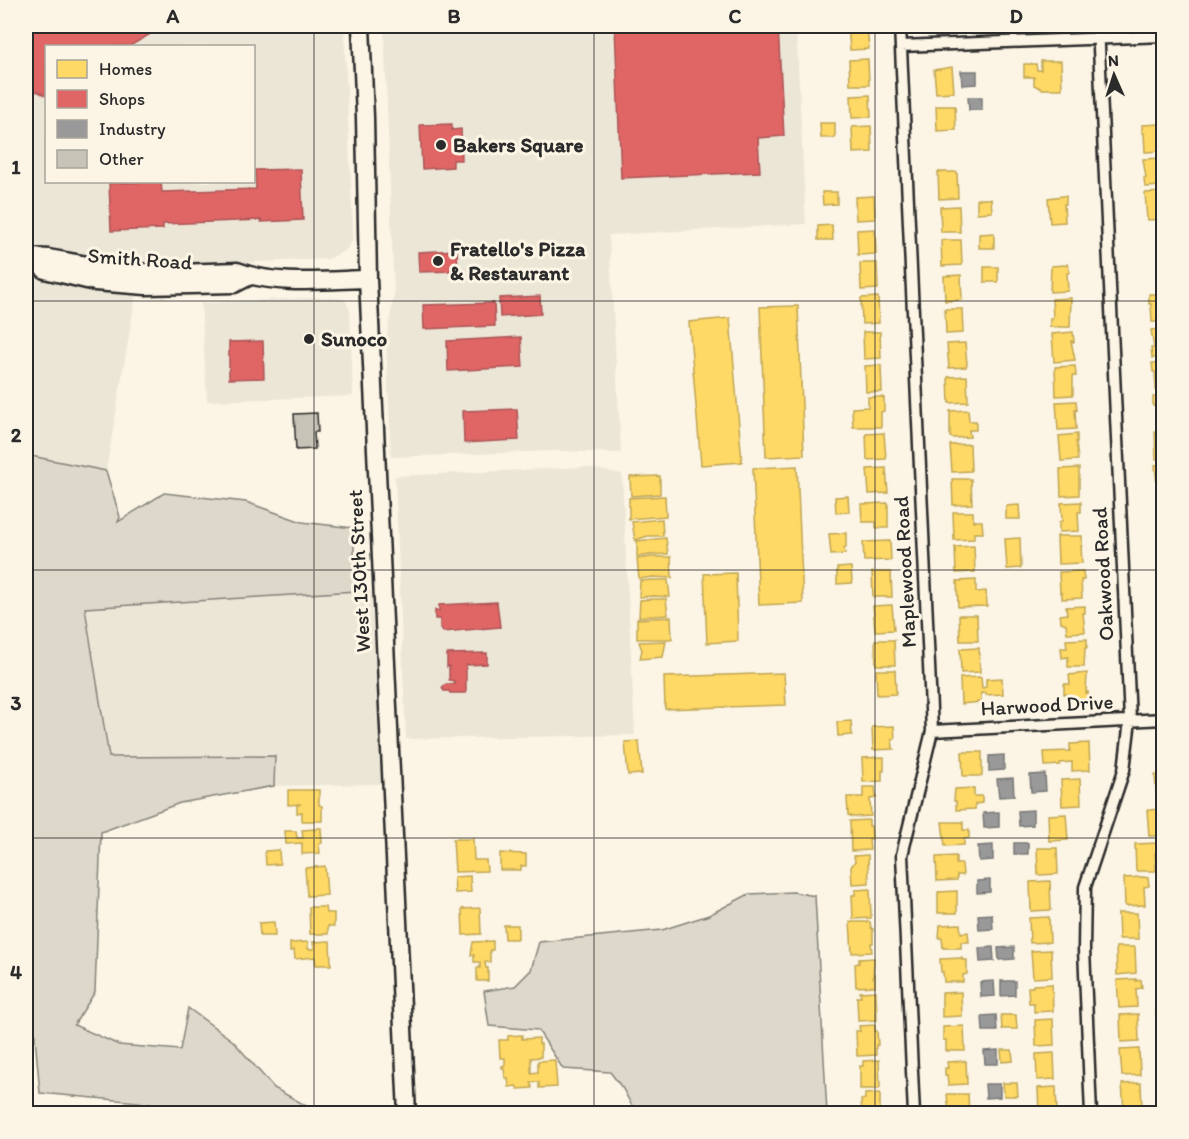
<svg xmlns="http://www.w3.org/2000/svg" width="1189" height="1139" viewBox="0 0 1189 1139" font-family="Itim,sans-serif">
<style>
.built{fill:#ece6d7;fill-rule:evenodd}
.green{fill:#ded8ca;stroke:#84827a;stroke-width:1.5}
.homes{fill:#ffd966;stroke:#bfa554;stroke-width:1.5}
.shops{fill:#e06666;stroke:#aa5454;stroke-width:1.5}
.industry{fill:#999;stroke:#787878;stroke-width:1.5}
.building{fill:#c8c3b7;stroke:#2b2b2b;stroke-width:1.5}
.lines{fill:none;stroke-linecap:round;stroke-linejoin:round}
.minor-casing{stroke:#2b2b2b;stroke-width:15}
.secondary-casing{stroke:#2b2b2b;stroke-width:21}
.minor{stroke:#fcf5e5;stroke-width:10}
.secondary{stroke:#fcf5e5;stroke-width:16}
.grid{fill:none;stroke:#2b2b2b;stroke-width:1.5;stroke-opacity:0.55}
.poi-dot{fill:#2b2b2b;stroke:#fcf5e5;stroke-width:2}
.labels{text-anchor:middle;stroke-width:6;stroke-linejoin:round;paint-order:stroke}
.poi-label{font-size:21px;font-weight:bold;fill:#2b2b2b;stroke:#fcf5e5;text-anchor:start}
.street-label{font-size:21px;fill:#2b2b2b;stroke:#fcf5e5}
.neatline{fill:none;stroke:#2b2b2b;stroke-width:2}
.grid-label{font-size:20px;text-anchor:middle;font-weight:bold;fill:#2b2b2b}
</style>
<rect width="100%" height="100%" fill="#fcf5e5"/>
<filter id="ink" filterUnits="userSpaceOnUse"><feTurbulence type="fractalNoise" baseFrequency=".0167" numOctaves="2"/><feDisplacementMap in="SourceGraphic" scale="12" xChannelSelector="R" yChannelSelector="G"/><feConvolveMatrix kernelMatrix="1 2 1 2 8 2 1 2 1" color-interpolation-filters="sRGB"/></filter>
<g filter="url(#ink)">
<path class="built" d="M26 26H344L353 231 352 241 345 251 328 259 238 263 148 264 119 262 75 255 26 243ZM46 46H254V182H46Z
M384 26H796L806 224 609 235 621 453 555 451 391 457 386 339 394 296Z
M26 272 77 284 136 294 106 471 26 455Z
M327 297 345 299 350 311 353 396 207 401 201 303Z
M585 467 622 474 635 735 406 739 395 476Z
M356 591H371L381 784 274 786V756L109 757 85 607Z"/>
<path class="green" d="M26 455 106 471 120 517 118 522 164 493 246 502 302 522 353 528 356 591 85 608 109 757 275 756 274 786 180 803 101 832 95 992 74 1025 119 1045 180 1050 188 1008 233 1041 274 1088 314 1110 312 1113H139L150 1103 40 1093 32 1003 26 853Z
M793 892 815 896 827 1113H647V1112L632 1106 623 1089 610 1072 563 1069 538 1030 489 1026 484 991 515 986 531 970 539 942 662 930 709 915 749 894Z"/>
<path class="homes" d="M848 26H867L869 49 850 50Z
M868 59 869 85H850L849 60Z
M1041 61H1061L1062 89H1042L1034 85V77H1024V64H1036L1037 70H1041Z
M952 67 954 92 936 93 934 70Z
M870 95 871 117 852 118 851 96Z
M936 106H955L956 130 937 131Z
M820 123H835V138H821Z
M1161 124 1162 143H1164V151L1145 152 1144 133H1142V125Z
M871 126 872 152 853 153 852 127Z
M1163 158V186L1145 187 1144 178H1146L1143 159Z
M938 172H957L958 198 939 199Z
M822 192H837V204L823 205Z
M1164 192V219L1147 220 1145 193Z
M874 196 875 219 856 220 855 197Z
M1063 196H1066V204H1064L1065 222 1050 223 1048 198Z
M977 199H991L992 212 977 213Z
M959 206 960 232H941L940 207Z
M832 225 833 240H818V226Z
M875 229 876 254 858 255 857 230Z
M994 233V248H979V234Z
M941 240H961L962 265 942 266Z
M860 263H877L878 289 861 290Z
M1067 264 1070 272 1067 273 1068 291 1050 292 1051 266 1066 265Z
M984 267H998V282H984Z
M961 275 962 300 945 301 944 276Z
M1149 294H1164V322H1152L1151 304H1149Z
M878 297 879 323 862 324 861 298Z
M1071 298 1070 327H1050V318H1053L1052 299Z
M798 306 804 455 766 457 760 307Z
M945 309H962L963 333 946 334Z
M730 318 742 462 701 465 689 322Z
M1164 329V357L1152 358 1151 348H1154L1151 330Z
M863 332H880L881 358 864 359Z
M1073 332 1074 342 1071 341 1075 360 1054 362 1052 334Z
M965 343 967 364 966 367 949 368 947 344Z
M1152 363H1164V389L1156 390 1155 372H1153Z
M881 365 882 392H866L865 366Z
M1075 366 1076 376H1073V395L1056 396 1055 367Z
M967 376 968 402 949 403 948 377Z
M868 397H882L884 398V411L881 412V427H853L852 408 868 407Z
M1153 397H1164V424H1158L1156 406H1153Z
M1076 401 1077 410 1075 409 1076 429 1058 430 1056 402Z
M968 410 969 421H976V430H969L970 437 953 438 950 437V411Z
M1155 431H1164V459H1156Z
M884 433 886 459 867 460 866 434Z
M1077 434V442H1076L1078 460 1061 461 1059 436Z
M970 444 971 471 952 472 950 445Z
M1164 464V494H1161L1160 484 1157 485 1155 465Z
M797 466 803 603 759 605 753 468Z
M886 468 888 493 869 494 867 469Z
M1079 468V495L1061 496 1060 469Z
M660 476V494L631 496 630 477Z
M952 479H971L972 504 953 505Z
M665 496 666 516 629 519V498Z
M848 496 849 512 836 513 835 497Z
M1158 501H1164V526H1160Z
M1081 502V512H1078L1079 531 1059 532V522L1062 521 1061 503Z
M888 503V528H876V522H862L861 504Z
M1019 505 1020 519H1006V506Z
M953 512H973V521H982L983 533H974V539L954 540Z
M662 519 663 536H648L635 540 632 522Z
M846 533V548H844L845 554 831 555 829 534Z
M1057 536H1082V546H1081L1082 563 1058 564Z
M666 538 668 554 650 555 637 557V541Z
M1020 538 1021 568 1007 569 1005 539Z
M890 541 891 560 864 561 863 542Z
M974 546 975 572 956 573 955 547Z
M651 557H671L672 578 653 577 639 579 637 559Z
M851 567 852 583 837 584V568Z
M1083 571 1084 580H1081L1082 598 1062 599V593H1060L1059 572Z
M872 572H891L892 597H873Z
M736 573 738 641 707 643 704 574Z
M653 580H668L670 597 654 596 639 597 640 581Z
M976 580V592L986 591 987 606 958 607 957 581Z
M652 599H666L668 615 639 617 640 600Z
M892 605 894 630 875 631 873 606Z
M1085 606V613H1083L1085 632 1067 633 1066 624 1061 622 1060 615 1067 614 1066 607Z
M959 615H977L978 641H960Z
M671 617 672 639H637V619Z
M1087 639V648H1085L1084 667H1068V657L1062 658 1061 648H1067L1066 640Z
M875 640H894L895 665H876Z
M666 641 663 657 640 659 642 650 639 642Z
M979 648 980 672 961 673 960 649Z
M876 670H895L896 694 877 695Z
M784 673 786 705 665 709 664 677Z
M1087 673 1086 693 1088 692 1089 700 1068 701 1067 694H1064V684H1070L1069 675Z
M981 677 982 688 986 687V679L1002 678 1003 694 986 695V693H981V702L961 704 960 678Z
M851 721 852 735 838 736 837 722Z
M894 726 895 739H892L893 747 894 749 873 750 872 727Z
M639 741 642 774 628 775 625 742Z
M1089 743 1090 770 1072 771V762L1060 763V765L1045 766 1044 752 1070 751V744Z
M962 752H982V776H963Z
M884 757V771H882V781L863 782 862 758Z
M1155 775H1164V801H1157Z
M1080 779 1081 805 1062 806 1061 780Z
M863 787H875L876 798 870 799 871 816 853 817 848 815 847 797H863Z
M974 788V796H982V803L975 804V809L956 810V801H954L955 789Z
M288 790H319V805L322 806V821H302V812L297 813V805L301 804 288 805Z
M1164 809V836H1149L1147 810Z
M1066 814 1068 840 1049 841 1048 815Z
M869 820V826H871L872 839H869L870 850 851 851 850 821Z
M942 822H963V830H969V838L964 839V845L945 846Z
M317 828H321L322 843 319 844 320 853 302 854V843L286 844 285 831H296L297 838H303L302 830 317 829Z
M453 839H473L474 860H486L487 871 455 872Z
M1159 843 1160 853H1155L1156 871H1136L1135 844Z
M1037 848H1057L1058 874 1038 875Z
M279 850 280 864 266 865 265 851Z
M500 853 526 854V866H521V870H500Z
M868 855 869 883 852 884 851 867 855 861 854 856Z
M956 856V864H962L963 875H957V880L937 881 936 857Z
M325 866 327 895 307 896 305 868Z
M470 876 471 892 455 893 454 877Z
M1143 877 1148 878 1149 886 1144 887 1145 905 1125 906 1124 878Z
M1050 881 1051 910 1031 911 1030 882Z
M870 889 871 918 853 919 852 895H855V890Z
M957 891V913H938V892Z
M309 907H325L326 913H334V926H328V934H310Z
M480 908 481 934 463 935 462 909Z
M1118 913H1137L1138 939H1119Z
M1049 917 1050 942 1030 943 1029 918Z
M274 922 275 936H260L259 923Z
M850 922H870L871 928 873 929V943H871L872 952 852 953Z
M960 924 961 933 968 932 969 942H961V948H943L942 938H939L940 925Z
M504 925H518V939H505Z
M330 941 331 965H316L315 957 295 959 294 950 290 951V943L308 942V949H314L313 942Z
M493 941V950H490V962H485L486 968H488V981H477V968H480V962H474V955H471L473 942Z
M1116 947H1135L1136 973 1117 975Z
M1051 950 1052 977 1033 978 1031 951Z
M874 958 873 977 875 974V986L856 987 855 964 859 963V959Z
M962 958V960H967V974L963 975V982H944L943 972H941L940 959Z
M1136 979V981L1141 980 1142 988 1136 989 1137 1007 1119 1008 1117 980Z
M1052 984 1053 1011 1034 1012V1003H1029L1028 987H1033V985Z
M876 991 877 1020 858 1021 857 997H861L860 992Z
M961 992 962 1016 942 1017V993Z
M1164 1008V1022H1157L1156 1009Z
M1138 1014 1139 1041 1121 1042 1120 1015Z
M1001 1015H1016L1017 1029H1002Z
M1053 1019 1054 1045 1036 1046 1035 1020Z
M875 1025V1031H877L878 1045H876V1055L857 1056 856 1031H860L859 1026Z
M964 1026 965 1051H946V1040H943V1027Z
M522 1035V1039L539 1038V1044H541V1057L531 1058V1073L538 1072V1061L555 1060 557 1087 539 1088V1082H531L532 1088 518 1089 516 1086 509 1087 508 1078H505L504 1068H502V1066L505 1065V1058H500L499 1040H508V1036Z
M1139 1049 1140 1075 1122 1076 1120 1050Z
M1001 1050H1012L1013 1061 1002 1062Z
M1054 1053 1055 1079 1037 1080 1036 1054Z
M879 1060 880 1087 878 1089H860V1066H863V1061Z
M966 1061 967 1084 948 1085 947 1075H945V1068H948L947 1062Z
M1003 1083H1017L1018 1096H1004Z
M1141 1083 1142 1109 1124 1110 1122 1084Z
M1056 1087 1057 1113 1039 1114 1038 1088Z
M880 1093V1114H862L861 1100 865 1099V1094Z
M947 1094H968L969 1114H949Z"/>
<path class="shops" d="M26 26H164L130 46H46V96L37 91 26 98Z
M615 26H778L784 136 758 138 760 172 621 178Z
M452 124V130L461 129 462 160H453V167L422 169 420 125Z
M301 169 303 220 261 222V220L163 224V229L111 231 109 183 161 182 162 192 256 189 255 170Z
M457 250 458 271 419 272 418 252Z
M540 296 541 314 500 317 499 298Z
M494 303 495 326 424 329 423 305Z
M521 337 523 367 448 371 447 341Z
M263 341 264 378 229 379V342Z
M517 409 519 440 464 443 463 411Z
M497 602 500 627 443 632 442 629H440V619H435V610L439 611V605Z
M487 653V664L466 665V693H450L449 691H444L442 688 446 684H455L454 681 449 680V666L447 667V654Z"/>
<path class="industry" d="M961 71H977V84L962 85Z
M968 97H982V110H969Z
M1004 755V770L989 771V756Z
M1045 774 1046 791 1031 792 1030 775Z
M1013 778 1014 796 999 797 997 779Z
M1033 810V825L1019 826 1018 811Z
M999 812V827L984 828 983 813Z
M1014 843H1028V854H1014Z
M993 845V860L979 861 978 846Z
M990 880V892L977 893V881Z
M992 914 993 929 979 930 978 915Z
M993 947 994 961 980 962 979 948Z
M1014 947V959L999 960 998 948Z
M994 981 995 996 981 997 980 982Z
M1001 981H1015V995L1001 996Z
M996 1015 997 1031H983L982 1016Z
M998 1050V1064H985L984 1051Z
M985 1084H1000V1097L986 1098Z"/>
<path class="building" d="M317 413 318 432H314L315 449 296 450 294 414Z"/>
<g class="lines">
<defs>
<path id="minor" d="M900 26 932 731 902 855 914 1114
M901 46 1164 36
M932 731 1164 719
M1091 1114 1084 949 1085 887 1124 770 1130 720 1098 26"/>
<path id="secondary" d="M361 26 365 117 368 279 407 1114
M26 256C33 258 41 257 48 258 82 264 114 271 149 273 178 274 208 272 237 271 275 286 327 280 368 279
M31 258 45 270 95 282 146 286 234 284 250 276"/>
</defs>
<use href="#minor" class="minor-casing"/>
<use href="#secondary" class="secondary-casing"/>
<use href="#minor" class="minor"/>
<use href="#secondary" class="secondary"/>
</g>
</g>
<path class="grid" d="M314 26V1114M594 26V1114M875 26V1114M26 301H1164M26 570H1164M26 838H1164"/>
<g class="poi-dot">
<circle cx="441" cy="145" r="6"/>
<circle cx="438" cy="261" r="6"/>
<circle cx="309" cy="339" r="6"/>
</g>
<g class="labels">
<g class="poi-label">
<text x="453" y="152">Bakers Square</text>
<text x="450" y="256">Fratello's Pizza<tspan x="450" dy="24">&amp; Restaurant</tspan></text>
<text x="321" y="346">Sunoco</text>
</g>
<g class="street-label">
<text transform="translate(140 259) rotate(4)" y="7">Smith Road</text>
<text transform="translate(359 571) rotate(-93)" y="7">West 130th Street</text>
<text transform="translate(905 572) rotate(-93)" y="7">Maplewood Road</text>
<text transform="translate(1103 574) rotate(-93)" y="7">Oakwood Road</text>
<text transform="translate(1047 705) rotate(-3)" y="7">Harwood Drive</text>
</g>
</g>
<rect width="1189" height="1139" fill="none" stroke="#fcf5e5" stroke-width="66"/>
<rect x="45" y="45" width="210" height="138" fill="#fcf5e5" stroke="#a8a49b" stroke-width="1.5"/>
<rect x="57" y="60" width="30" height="18" fill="#ffd966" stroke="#a8a49b" stroke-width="1.5"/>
<text x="99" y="75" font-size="18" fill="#2b2b2b">Homes</text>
<rect x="57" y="90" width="30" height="18" fill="#e06666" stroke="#a8a49b" stroke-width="1.5"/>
<text x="99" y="105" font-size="18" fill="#2b2b2b">Shops</text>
<rect x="57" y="120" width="30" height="18" fill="#999999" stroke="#a8a49b" stroke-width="1.5"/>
<text x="99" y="135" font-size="18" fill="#2b2b2b">Industry</text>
<rect x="57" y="150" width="30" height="18" fill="#c8c3b7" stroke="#a8a49b" stroke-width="1.5"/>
<text x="99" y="165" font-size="18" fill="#2b2b2b">Other</text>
<g transform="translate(1114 75) rotate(357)" stroke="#fcf5e5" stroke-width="4.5" paint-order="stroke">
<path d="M0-4.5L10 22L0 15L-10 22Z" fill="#2b2b2b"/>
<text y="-9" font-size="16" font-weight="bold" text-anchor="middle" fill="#2b2b2b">N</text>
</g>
<rect x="33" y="33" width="1123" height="1073" class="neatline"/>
<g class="grid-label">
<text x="173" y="23">A</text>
<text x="454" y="23">B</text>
<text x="735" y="23">C</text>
<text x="1016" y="23">D</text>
<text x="16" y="174">1</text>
<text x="16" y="442">2</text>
<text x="16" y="710">3</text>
<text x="16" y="979">4</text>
</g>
</svg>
